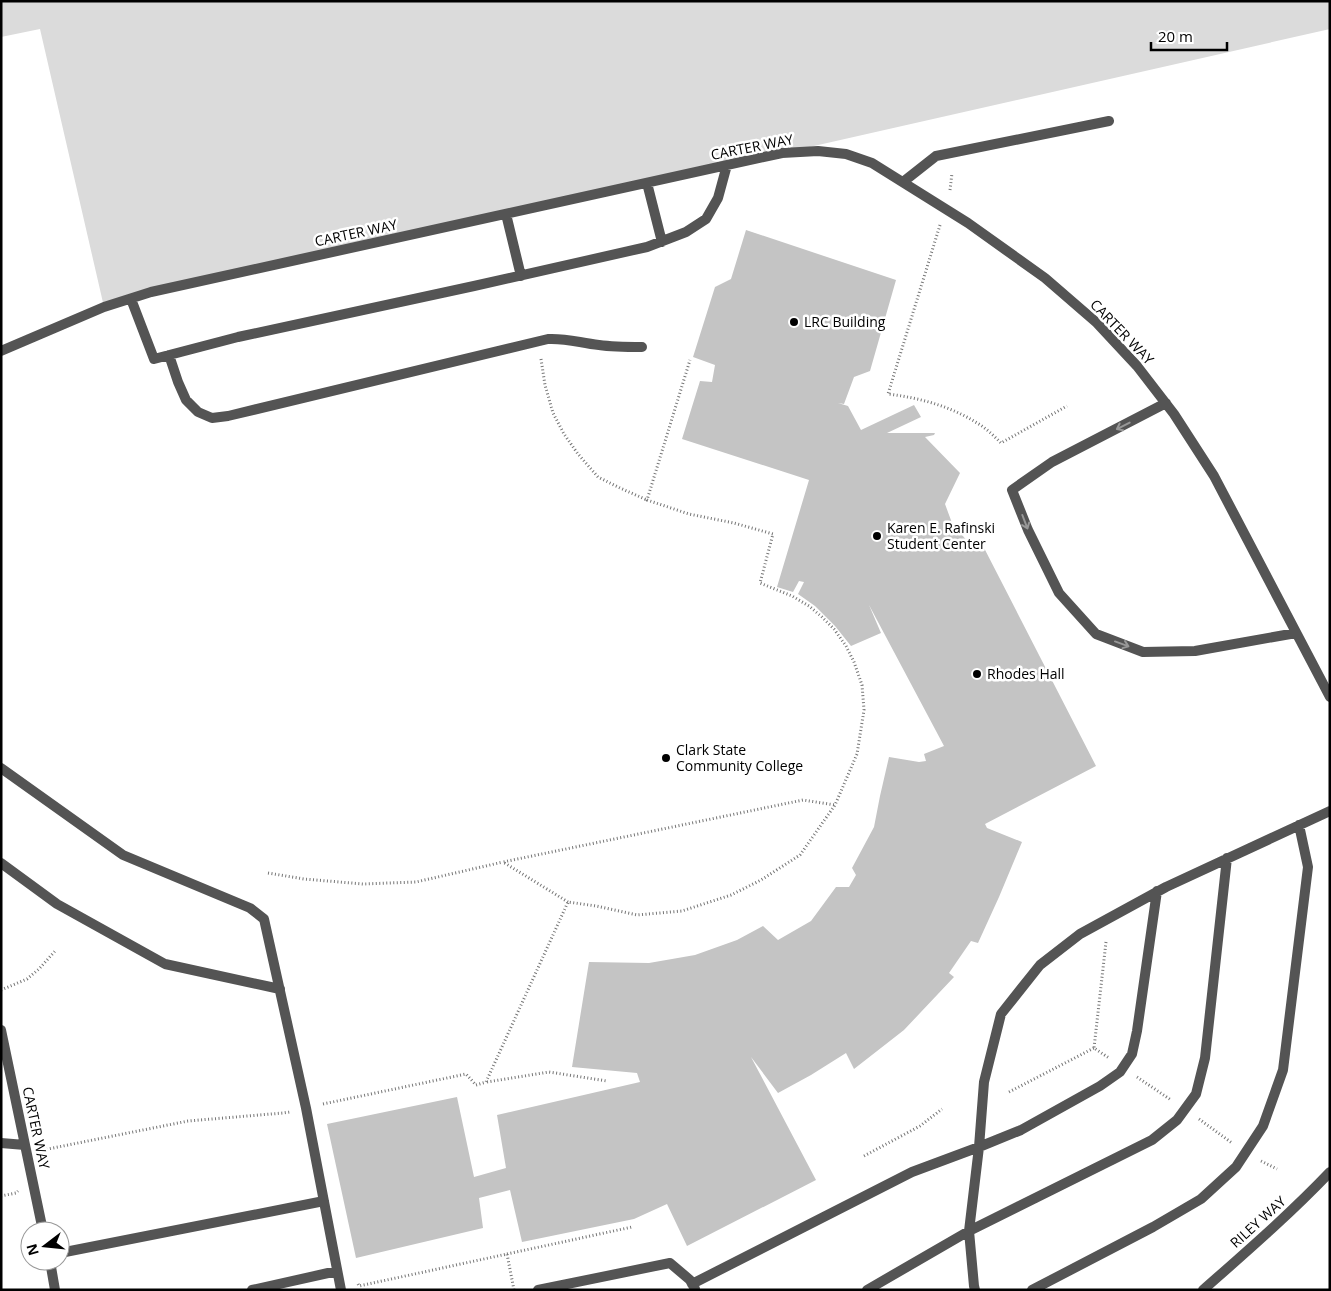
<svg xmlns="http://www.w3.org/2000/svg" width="1331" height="1291" viewBox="0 0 1331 1291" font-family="'Open Sans',sans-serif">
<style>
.green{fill:#dbdbdb}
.building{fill:#c4c4c4}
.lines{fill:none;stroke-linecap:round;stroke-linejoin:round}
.path{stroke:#767676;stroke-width:3;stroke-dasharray:1 2.5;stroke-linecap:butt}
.lane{stroke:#545454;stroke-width:10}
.oneway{stroke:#989898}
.poi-dot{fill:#000;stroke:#fff;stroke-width:2}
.labels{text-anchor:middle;stroke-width:5;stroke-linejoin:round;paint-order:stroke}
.street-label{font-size:14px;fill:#000;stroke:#fff}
.poi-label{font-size:14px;fill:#000;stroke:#fff;text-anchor:start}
</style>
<rect width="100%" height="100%" fill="#fff"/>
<path class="green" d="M1 1H1330V29L104 307 40 29 1 37Z"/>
<path class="building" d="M746 230 896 280 870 371 854 377 844 404 838 403 848 406 861 430 914 405 921 417 887 433H935L934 435 925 437 960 473 945 504 952 523 973 548 982 544 1096 766 985 824 987 828 1022 842 999 897 978 943 971 941 949 973 954 977 904 1030 854 1069 846 1053 811 1075 778 1093 751 1057 816 1180 687 1246 667 1204 634 1219 522 1242 510 1190 479 1198 483 1228 356 1258 327 1124 457 1097 474 1177 506 1168 497 1115 640 1082 637 1073 572 1067 589 962 649 963 695 955 737 940 763 926 778 940 811 921 836 887H849L856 875 852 868 874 827 880 796 889 757 919 762 926 761 924 754 944 746 869 605 881 633 851 646 835 626 815 606 798 594 804 582 799 581 793 592 777 587 809 480 682 439 700 381 712 382 715 365 693 357 715 287 731 279Z"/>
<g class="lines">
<path class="path" d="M950 190 952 173
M940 225 888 394C920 398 950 406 977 423 986 428 994 436 1001 443L1067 406
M541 359 545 385 553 413 564 434 578 454 598 477 620 488 647 500
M268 873 304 879 363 884 416 882 503 862
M568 902 503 862 803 800 835 805
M1106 942 1094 1048 1109 1058
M1 990 27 979 39 969 56 950
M1137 1077 1171 1100
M487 1082 549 1072 607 1081
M1009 1092 1094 1048
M323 1104 466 1074 476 1085 486 1082 568 902 596 906 637 915 682 911 731 895 761 880 800 855 835 805 857 754 864 710 862 685 854 662 846 646 834 629 822 617 809 606 792 596 760 583 773 534 734 523 689 514 647 500 690 360
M1199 1119 1232 1143
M43 1150 188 1121 283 1113 290 1112
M864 1156 920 1126 942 1109
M1261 1161 1277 1169
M1 1196 16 1193 18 1191
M507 1254 632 1227
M358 1284 359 1286 507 1254 514 1290"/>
<path class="lane" d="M903 182 936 156 1109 121
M647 183 662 242
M506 214 521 276
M131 299 154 359 238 337 474 286 647 247 686 232 706 219 718 198 727 165
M1 351 104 307 151 292 782 153 818 151 846 154 872 163 968 223 1045 278 1097 323 1137 366 1174 414 1214 476 1330 697
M169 355 178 382 186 400 198 412 212 418 228 416 548 339C567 338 580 343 599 345 613 347 628 347 642 347
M1166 403 1052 462 1012 490 1028 530 1059 593 1096 634 1143 652 1195 651 1296 633
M1 768 123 855 250 908 264 919 306 1108 341 1290
M1 863 57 904 165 964 280 989
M1 1030 43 1231
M1 1143 25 1145
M60 1253 324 1201
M50 1261 55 1290
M692 1284 912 1172 979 1147 1021 1130 1100 1086 1120 1072 1132 1054 1137 1031 1157 891
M252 1290 337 1271
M538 1290 670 1263 690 1280 695 1289
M867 1290 969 1231 1152 1140 1177 1120 1196 1094 1205 1058 1227 858
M975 1290 974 1286 969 1231 979 1147 984 1082 1001 1014 1040 965 1080 934 1166 887 1330 811
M1032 1290 1153 1227 1201 1199 1236 1167 1263 1126 1283 1070 1308 867 1299 825
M1203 1290C1246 1252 1290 1214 1330 1172"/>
</g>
<defs><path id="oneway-shaft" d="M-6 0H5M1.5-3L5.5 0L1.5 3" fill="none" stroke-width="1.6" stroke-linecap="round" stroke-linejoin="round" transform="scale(1.25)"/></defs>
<g class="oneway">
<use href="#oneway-shaft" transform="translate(1123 426) rotate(153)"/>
<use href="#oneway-shaft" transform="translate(1025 522) rotate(69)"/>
<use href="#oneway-shaft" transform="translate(1122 644) rotate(20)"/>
</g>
<g class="poi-dot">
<circle cx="794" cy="322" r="5"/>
<circle cx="877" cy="536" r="5"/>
<circle cx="977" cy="674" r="5"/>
<circle cx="666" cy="758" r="5"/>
</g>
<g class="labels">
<g class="street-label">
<text transform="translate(752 147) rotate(-11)" y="5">CARTER WAY</text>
<text transform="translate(356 233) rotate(-12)" y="5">CARTER WAY</text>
<text transform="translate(1122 332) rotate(46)" y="5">CARTER WAY</text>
<text transform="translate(36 1128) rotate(78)" y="5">CARTER WAY</text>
<text transform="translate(1258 1222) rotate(-42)" y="5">RILEY WAY</text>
</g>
<g class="poi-label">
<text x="804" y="327">LRC Building</text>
<text x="887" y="533">Karen E. Rafinski<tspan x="887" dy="16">Student Center</tspan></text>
<text x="987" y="679">Rhodes Hall</text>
<text x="676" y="755">Clark State<tspan x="676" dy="16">Community College</tspan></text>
</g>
</g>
<rect width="1331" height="1291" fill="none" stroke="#000000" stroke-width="5"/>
<g transform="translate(45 1246) rotate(254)"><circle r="24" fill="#ffffff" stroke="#999999"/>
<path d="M0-4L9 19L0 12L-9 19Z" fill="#000000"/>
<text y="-8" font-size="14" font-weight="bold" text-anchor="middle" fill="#000000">N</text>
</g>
<path d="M1151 42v8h76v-8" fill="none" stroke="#000000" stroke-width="2.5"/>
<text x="1158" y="42" font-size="15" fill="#000000" stroke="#ffffff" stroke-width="4" paint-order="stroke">20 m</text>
</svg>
